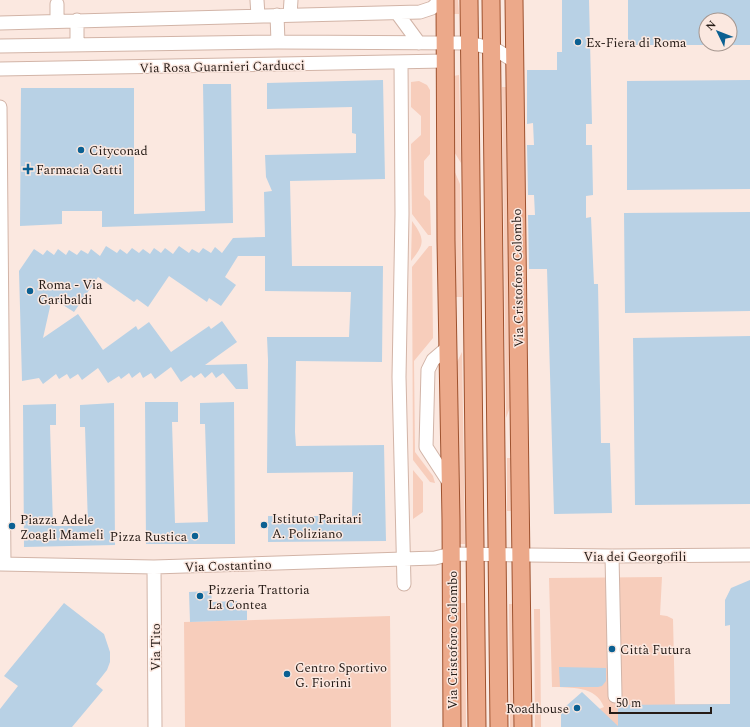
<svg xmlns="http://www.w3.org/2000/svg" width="750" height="727" viewBox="0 0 750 727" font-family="Spectral,serif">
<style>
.green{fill:#f7cdbb}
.building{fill:#b8d1e5}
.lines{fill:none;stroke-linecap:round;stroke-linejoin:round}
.minor-casing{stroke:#d2b4a7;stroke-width:15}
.major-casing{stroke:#9e522f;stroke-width:19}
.minor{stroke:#fff;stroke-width:13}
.major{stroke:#eca98a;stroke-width:17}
.poi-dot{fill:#0b6092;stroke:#fbe8e0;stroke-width:1.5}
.labels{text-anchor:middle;stroke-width:3;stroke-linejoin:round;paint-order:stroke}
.poi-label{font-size:13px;fill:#251b16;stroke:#fbe8e0;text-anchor:start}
.street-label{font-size:13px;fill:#251b16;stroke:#fbe8e0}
</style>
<rect width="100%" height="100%" fill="#fbe8e0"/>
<path class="green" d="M451 0H458L459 14H451Z
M459 75 461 163 453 150V76Z
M419 81 427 85 430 90V154L424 161V195L430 201 431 235H428L412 214 411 144 421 135V116L411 107V82Z
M502 87H508L511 405 506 418Z
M454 170 460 184 462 297H455Z
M412 221C425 239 425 244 411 261Z
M429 246H432L433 338 414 361 415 452 433 476 435 483 430 482 413 460 412 267Z
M462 352 465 544H459L455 366Z
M507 458H512L514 511H507Z
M413 470 423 482V512L413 519Z
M662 577 660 615 667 616 673 619 675 704H729V727H600L599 709 604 707C595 685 571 688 552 687L549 578Z
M459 603H465L466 727H460Z
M509 604H515L516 727H510Z
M534 609H540L541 727H535Z
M390 616 391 727H185L184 622Z"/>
<path class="building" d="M562 0H589L592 124H586V145H592L593 195 586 196V218L591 217 594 284H598L601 443H610L612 513 554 514 547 269H529L528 215H535L534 195H528L527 145H534L533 123 527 124V70H557V52H562Z
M628 0H750V45H730V20H706V45H628Z
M383 80 385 179 290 181 292 266H383L382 362 296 361 295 432 296 446 384 445 386 541 268 542V516H352L353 472 267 473 268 360 267 337H349L351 292 265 291V256H238L225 277 236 285 221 306 209 298 207 302 169 276 148 307 137 299 134 302 98 277 74 312 52 298 43 338 78 314 103 350 136 326 138 330 149 322 171 352 209 326 211 329 222 321 237 342 205 365 247 364 248 389H236L223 373 216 378 212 372 205 378 201 373 194 378 191 375 181 382 171 367 155 379 151 373 143 378 140 372 132 378 129 373 121 379 119 376 108 383 98 368 82 380 78 374 70 379 67 374 59 379 56 374 43 384 39 378 22 381 19 271 34 249 43 255 47 250 54 255 58 249 66 255 69 250 77 255 81 250 88 254 91 249 100 256 106 246 117 253 120 249 127 254 132 248 139 253 143 249 150 254 154 248 161 253 165 248 173 254 179 246 189 253 192 249 199 253 203 248 211 253 215 247 222 253 233 238 265 237 264 192 272 191 266 177 265 155 356 153V134L352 133V107L267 109V83Z
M750 80V189L627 190V81Z
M203 84H231L233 223 102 227V211H62V224L20 226 21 88H134V214L205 211Z
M750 212V311L625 313 624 213Z
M750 336V504L635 505 633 338Z
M145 402H178V422H172L175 523 208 522 205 424H200V403L234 402 235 544H146Z
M114 403 115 545 24 547 23 405 56 404V425H50L53 526H88L85 427H80V405Z
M750 580V727H561V713L566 706 582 692 618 726V705L730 704V625L725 626V600L731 588Z
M211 591 212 602 237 601V606H247V620L190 622 189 592Z
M64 603 104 634 110 652V662L107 670 96 684 103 690 72 727H0V709L18 686 4 676Z
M559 667 606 668V681L602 686 598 687H560Z"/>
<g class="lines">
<defs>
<path id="minor" d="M257 0 258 16
M57 4V20
M397 13 419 43
M277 15 278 42
M290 15 291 0
M0 23 420 12 432 8 441 0
M77 45V20
M0 46 278 42 469 43 495 49 514 61
M401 62 402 214 399 377 404 584
M0 69 445 61
M0 107 4 564
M447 348 433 360 428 370 426 447 450 484
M612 556 615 696
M0 564 154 567 435 558 451 554 612 556 750 555
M154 567 155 727"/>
<path id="major" d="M445 0 446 241 451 520 452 727
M469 0 477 727
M491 0 499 727
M514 0 523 727"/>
</defs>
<use href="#minor" class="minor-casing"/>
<use href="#major" class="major-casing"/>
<use href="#minor" class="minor"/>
<use href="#major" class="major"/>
</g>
<g class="poi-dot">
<circle cx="578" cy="42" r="4"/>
<circle cx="81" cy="150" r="4"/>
<path d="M26 163h4v4h4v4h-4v4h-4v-4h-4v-4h4z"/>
<circle cx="30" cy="291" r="4"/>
<circle cx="264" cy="525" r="4"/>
<circle cx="12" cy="526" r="4"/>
<circle cx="195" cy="536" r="4"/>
<circle cx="200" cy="596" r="4"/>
<circle cx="612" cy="649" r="4"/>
<circle cx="287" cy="674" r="4"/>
<circle cx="577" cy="708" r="4"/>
</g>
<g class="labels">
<g class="poi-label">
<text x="586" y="47">Ex-Fiera di Roma</text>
<text x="89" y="155">Cityconad</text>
<text x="36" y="174">Farmacia Gatti</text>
<text x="38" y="289">Roma - Via<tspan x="38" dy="15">Garibaldi</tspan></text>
<text x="272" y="523">Istituto Paritari<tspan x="272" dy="15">A. Poliziano</tspan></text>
<text x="20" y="524">Piazza Adele<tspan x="20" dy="15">Zoagli Mameli</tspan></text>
<text x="187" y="541" text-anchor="end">Pizza Rustica</text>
<text x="208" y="594">Pizzeria Trattoria<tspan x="208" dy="15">La Contea</tspan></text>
<text x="620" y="654">Città Futura</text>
<text x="295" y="672">Centro Sportivo<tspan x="295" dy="15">G. Fiorini</tspan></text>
<text x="569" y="713" text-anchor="end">Roadhouse</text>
</g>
<g class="street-label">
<text transform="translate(222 66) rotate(-1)" y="5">Via Rosa Guarnieri Carducci</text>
<text transform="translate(517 278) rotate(-91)" y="5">Via Cristoforo Colombo</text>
<text x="635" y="561">Via dei Georgofili</text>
<text transform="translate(228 565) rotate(-2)" y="5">Via Costantino</text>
<text transform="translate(452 640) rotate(-90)" y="5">Via Cristoforo Colombo</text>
<text transform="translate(155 647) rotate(-90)" y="5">Via Tito</text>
</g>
</g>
<g transform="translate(718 32) rotate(313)"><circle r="19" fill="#fbe8e0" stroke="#a5968f"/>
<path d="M0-3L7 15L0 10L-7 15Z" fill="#0b6092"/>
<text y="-6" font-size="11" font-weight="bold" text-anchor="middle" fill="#251b16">N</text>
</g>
<path d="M610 707v6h101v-6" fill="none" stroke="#251b16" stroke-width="2"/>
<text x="616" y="707" font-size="12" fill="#251b16" stroke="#fbe8e0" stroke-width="3" paint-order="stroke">50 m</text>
</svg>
